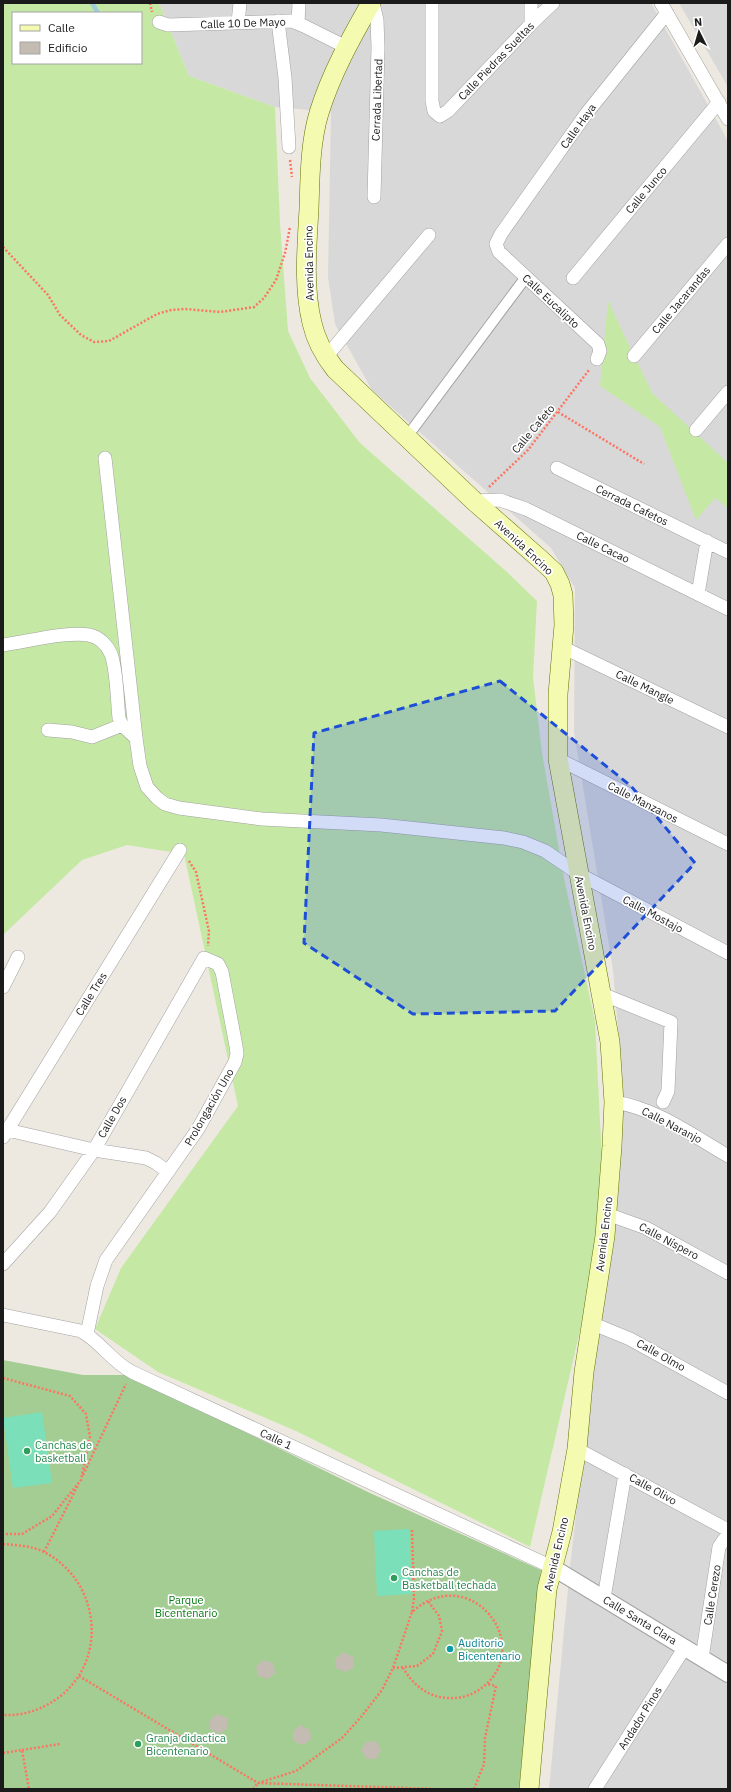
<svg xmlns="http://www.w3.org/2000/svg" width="731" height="1792" viewBox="0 0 731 1792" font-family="'IBM Plex Sans',sans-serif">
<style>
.residential{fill:#d9d8d8}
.grass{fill:#c5e9a4;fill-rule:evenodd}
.forest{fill:#a4cd94}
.pitch{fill:#7bdfba}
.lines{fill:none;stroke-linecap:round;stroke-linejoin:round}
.stream{stroke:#9fcddc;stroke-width:4.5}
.building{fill:#c4bbb3}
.pedestrian-casing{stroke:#a2a2a2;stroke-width:12}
.minor-casing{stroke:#a2a2a2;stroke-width:14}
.tertiary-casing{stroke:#a2a2a2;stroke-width:18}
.secondary-casing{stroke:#637103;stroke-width:20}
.path{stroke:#fc7562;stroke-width:2.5;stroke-dasharray:2 2;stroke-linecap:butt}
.pedestrian{stroke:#fff;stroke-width:10}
.minor{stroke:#fff;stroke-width:13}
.tertiary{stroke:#fff;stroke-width:16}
.secondary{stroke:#f5fab1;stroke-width:19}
.marked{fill:#1d4ed8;fill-opacity:0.2;stroke:#1d4ed8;stroke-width:3;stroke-dasharray:8 5;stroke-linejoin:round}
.leisure-dot{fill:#2e9e5b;stroke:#fff;stroke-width:1.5}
.culture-dot{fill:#0f9aa8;stroke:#fff;stroke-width:1.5}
.labels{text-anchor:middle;stroke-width:3.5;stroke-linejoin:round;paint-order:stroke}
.street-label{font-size:11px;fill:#1b1b1b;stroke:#fff}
.leisure-label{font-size:11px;fill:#27864d;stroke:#fff;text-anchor:start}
.park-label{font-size:11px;fill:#097914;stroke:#fff}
.culture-label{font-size:11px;fill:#0d838f;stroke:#fff;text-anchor:start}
</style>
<rect width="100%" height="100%" fill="#ede9e0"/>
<path class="residential" d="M159 3H651L728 141V1789H549L570 1567 624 1098 613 970 574 732 575 588 551 548 372 390 335 324 328 277 331 112 275 107 189 76Z
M679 3H728V87Z"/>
<path class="grass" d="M3 3H159L189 76 275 107 280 223 288 331 310 378 360 443 507 572 537 601 533 677 542 753 565 883 595 1021 605 1222 530 1547 296 1431 158 1372 95 1329 121 1268 238 1106 184 854 127 845 82 860 3 935ZM13 13H141V63H13Z
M608 301 652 393 728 463V508L715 498 696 520 660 427 600 386Z"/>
<path class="forest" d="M3 1360 83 1375H129L370 1493 541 1570 519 1789H3Z"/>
<path class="pitch" d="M42 1412 52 1483 13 1488 3 1418Z
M409 1529 412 1594 377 1596 374 1531Z"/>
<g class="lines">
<path class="stream" d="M92 3 98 13"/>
</g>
<path class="building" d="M343 1652 353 1657 354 1667 346 1672 336 1668 335 1659Z
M263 1660 273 1663 275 1673 268 1679 258 1676 256 1667Z
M217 1714 227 1718 228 1728 219 1734 210 1729V1720Z
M300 1725 310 1730 311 1739 303 1745 293 1741V1731Z
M376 1741 381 1750 376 1759H367L361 1750 366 1742Z"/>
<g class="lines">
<defs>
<path id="pedestrian" d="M406 438 526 277"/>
<path id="minor" d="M373 3 377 20 378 47 374 197
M432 3V101L434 111 440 116 448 111 531 24 553 3
M661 3 728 119
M278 21 285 78 289 147
M159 22 168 25 292 21 304 26 346 47
M238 23 240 3
M298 23 299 3
M531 24V3
M573 278 719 102
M634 356 728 244
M326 357 429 235
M597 359 600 351 598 344 499 252 496 244 501 234 586 114 667 13
M696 430 728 392
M105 458 136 738 140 766 147 787 157 798 165 804 179 808 262 819 381 825 504 838 523 842 545 851 579 874 728 953
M557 468 728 552
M474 501 500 500 526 509 728 609
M698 594 707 541
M3 645C26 642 67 631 89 635 99 637 107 645 111 654 117 670 117 700 119 718L122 725 136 738
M562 647 728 727
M48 730 72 732 92 737 122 725
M558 759 728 844
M3 987 18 957
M602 994 671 1022 668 1091 663 1102
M614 1102C655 1108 692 1135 728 1156
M3 1129 94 1150 146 1158 156 1163 168 1172
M3 1137 180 850
M607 1214 646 1228 728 1273
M3 1264 50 1212 94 1150 204 958 218 964 222 972 236 1046 237 1054 235 1062 198 1129 106 1260 97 1286 87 1334
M3 1315 81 1331C100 1341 112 1362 132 1372L552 1567
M591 1323 630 1339 728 1393
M577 1449 728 1530
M604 1598 625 1474
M702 1658 719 1547 728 1534
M595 1789 685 1647"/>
<path id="tertiary" d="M552 1567 728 1674"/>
<path id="secondary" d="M371 3C351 38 331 74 319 113 310 143 310 177 309 209 307 246 303 286 312 323 316 341 324 355 335 369L474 501 541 560 554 572 560 584 563 595 564 625 558 694V759L610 1042 614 1102 612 1146 605 1236 584 1372 577 1449 562 1532 547 1589 529 1789"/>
</defs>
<use href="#pedestrian" class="pedestrian-casing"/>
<use href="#minor" class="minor-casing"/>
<use href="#tertiary" class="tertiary-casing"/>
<use href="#secondary" class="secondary-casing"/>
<path class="path" d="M150 3 152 12
M290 160 292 177
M3 247 48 295 60 315 81 335 94 342 109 341 157 314 171 310 185 309 220 312 254 307 264 298 276 280 285 253 290 227
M558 412 644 464
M489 487 528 450 589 370
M189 861 196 872 209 931 208 946
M3 1378 70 1396 86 1414 90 1437 81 1480 52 1516 22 1534H3
M83 1475 126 1384
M412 1530 414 1598 412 1612
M3 1544C17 1545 32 1546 44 1552 103 1582 109 1667 52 1702 37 1711 21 1716 3 1715
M44 1552 78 1485
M393 1668 417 1666 433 1654 442 1631 439 1616 428 1601
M79 1676 258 1783 437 1789
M22 1750 60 1744
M3 1753 22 1750 29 1789
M253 1789 258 1783 296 1771 342 1738 361 1717 382 1690 393 1668 412 1612C470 1560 536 1645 483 1687 474 1694 462 1699 449 1698 429 1698 413 1685 403 1668
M474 1789 484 1764 485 1738 496 1686 487 1684"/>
<use href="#pedestrian" class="pedestrian"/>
<use href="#minor" class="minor"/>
<use href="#tertiary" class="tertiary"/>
<use href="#secondary" class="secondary"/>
</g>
<path class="marked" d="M500 681 631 786 695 863 555 1011 413 1014 304 943 314 733Z"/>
<g class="leisure-dot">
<circle cx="27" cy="1451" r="4"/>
<circle cx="394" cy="1578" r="4"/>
<circle cx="138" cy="1744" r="4"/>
</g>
<circle class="culture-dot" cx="450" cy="1649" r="4"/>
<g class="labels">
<g class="street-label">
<text transform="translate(243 23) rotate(-2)" y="4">Calle 10 De Mayo</text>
<text transform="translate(496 61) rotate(-46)" y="4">Calle Piedras Sueltas</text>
<text transform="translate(377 100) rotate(-88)" y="4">Cerrada Libertad</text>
<text transform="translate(578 126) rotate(-54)" y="4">Calle Haya</text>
<text transform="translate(646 190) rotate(-50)" y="4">Calle Junco</text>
<text transform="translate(309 263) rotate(-91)" y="4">Avenida Encino</text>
<text transform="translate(681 300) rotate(-50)" y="4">Calle Jacarandas</text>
<text transform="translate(551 301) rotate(43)" y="4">Calle Eucalipto</text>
<text transform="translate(533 429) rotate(-50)" y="4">Calle Cafeto</text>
<text transform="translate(632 505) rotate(26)" y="4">Cerrada Cafetos</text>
<text transform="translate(524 547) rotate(43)" y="4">Avenida Encino</text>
<text transform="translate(603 547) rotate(26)" y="4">Calle Cacao</text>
<text transform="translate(645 687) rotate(26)" y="4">Calle Mangle</text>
<text transform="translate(643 802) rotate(27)" y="4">Calle Manzanos</text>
<text transform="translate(586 913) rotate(79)" y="4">Avenida Encino</text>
<text transform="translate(653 914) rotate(28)" y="4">Calle Mostajo</text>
<text transform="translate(91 994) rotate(-58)" y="4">Calle Tres</text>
<text transform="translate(209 1107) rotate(-60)" y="4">Prolongación Uno</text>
<text transform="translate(112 1117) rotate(-60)" y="4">Calle Dos</text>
<text transform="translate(672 1125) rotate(27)" y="4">Calle Naranjo</text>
<text transform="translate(604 1234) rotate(-83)" y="4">Avenida Encino</text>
<text transform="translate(669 1241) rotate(28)" y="4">Calle Níspero</text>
<text transform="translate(661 1355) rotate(29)" y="4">Calle Olmo</text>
<text transform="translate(276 1439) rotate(25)" y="4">Calle 1</text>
<text transform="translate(653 1489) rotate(29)" y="4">Calle Olivo</text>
<text transform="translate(556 1554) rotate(-77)" y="4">Avenida Encino</text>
<text transform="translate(712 1595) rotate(-81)" y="4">Calle Cerezo</text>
<text transform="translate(640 1620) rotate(31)" y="4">Calle Santa Clara</text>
<text transform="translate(640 1718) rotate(-58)" y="4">Andador Pinos</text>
</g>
<g class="leisure-label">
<text x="35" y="1449">Canchas de<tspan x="35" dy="13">basketball</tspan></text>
<text x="402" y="1576">Canchas de<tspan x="402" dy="13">Basketball techada</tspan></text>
<text x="146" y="1742">Granja didactica<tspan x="146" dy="13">Bicentenario</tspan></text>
</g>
<g class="park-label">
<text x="186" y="1604">Parque<tspan x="186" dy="13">Bicentenario</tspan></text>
</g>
<g class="culture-label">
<text x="458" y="1647">Auditorio<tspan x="458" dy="13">Bicentenario</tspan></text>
</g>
</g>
<rect width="731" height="1792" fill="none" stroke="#1b1b1b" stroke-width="8"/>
<rect x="12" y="12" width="130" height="52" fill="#ffffff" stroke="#a4a4a4"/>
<rect x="20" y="25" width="20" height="6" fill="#f5fab1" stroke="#a4a4a4"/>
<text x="48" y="32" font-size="12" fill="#1b1b1b">Calle</text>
<rect x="20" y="42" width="20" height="12" fill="#c4bbb3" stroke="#a4a4a4"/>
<text x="48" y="52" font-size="12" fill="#1b1b1b">Edificio</text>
<g transform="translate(699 32) rotate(355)" stroke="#ffffff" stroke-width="3" paint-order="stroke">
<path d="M0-3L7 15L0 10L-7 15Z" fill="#1b1b1b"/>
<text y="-6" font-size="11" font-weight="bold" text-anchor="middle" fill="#1b1b1b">N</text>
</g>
</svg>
